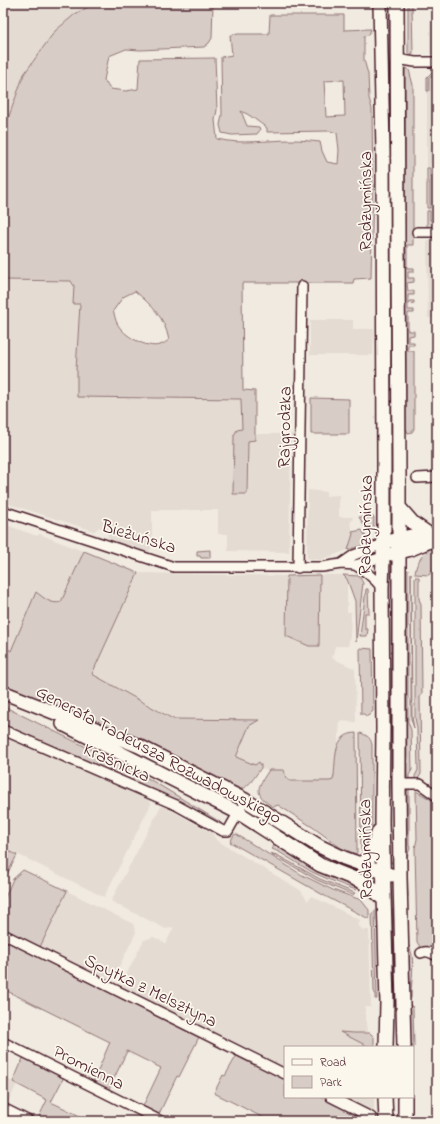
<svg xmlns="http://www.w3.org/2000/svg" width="440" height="1124" viewBox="0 0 440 1124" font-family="'Indie Flower',sans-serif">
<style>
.built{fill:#e4dbd2}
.green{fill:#d8ccc6;stroke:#917678;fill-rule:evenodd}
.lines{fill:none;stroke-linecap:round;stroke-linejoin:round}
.street-casing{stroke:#4a1f2b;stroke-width:12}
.secondary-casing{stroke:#4a1f2b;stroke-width:16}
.street{stroke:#fbf7ec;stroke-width:9}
.secondary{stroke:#fbf7ec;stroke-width:13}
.labels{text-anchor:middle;stroke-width:3.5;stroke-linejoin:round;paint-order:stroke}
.street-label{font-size:18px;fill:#4a1f2b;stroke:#fbf7ec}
</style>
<rect width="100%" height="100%" fill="#f0eae0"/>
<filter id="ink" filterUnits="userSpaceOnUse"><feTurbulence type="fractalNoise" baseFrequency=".025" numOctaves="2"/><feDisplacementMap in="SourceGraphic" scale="8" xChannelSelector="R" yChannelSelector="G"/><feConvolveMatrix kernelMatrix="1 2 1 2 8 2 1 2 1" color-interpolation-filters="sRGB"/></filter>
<g filter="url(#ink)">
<path class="built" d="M3 3H96L75 14 55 31 24 74 3 133Z
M430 21H437V54H431L430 52Z
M427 77H437V163L430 164V169H437V220H430V211H427Z
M427 240H437V318H428Z
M3 280 71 281 74 286 73 304H80L76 370H78L77 397 242 399V429L247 494 248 440H255V434H293V440L291 441 289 552 228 551V534H218V510H152V545L149 553 108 539 107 531 99 527 94 531 3 502Z
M310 320H353V329H374L373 355H310Z
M308 490 326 492V496L339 495V517H353L350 524 352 528 353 534 348 550 319 560 307 558Z
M3 524 37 536 39 534 138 573 287 576 286 636 319 646 320 575H343L347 579V612H351L350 636 348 646H335L332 658 355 669 356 722 340 721 335 782 288 780 236 757 249 725 258 720 174 719 92 674 11 652 3 646Z
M3 736 150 800 151 804 104 897 3 847Z
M163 806 212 833 216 840 300 890 308 901 311 896 360 920 358 925 363 930H369L371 1007H365V1013L367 1033H370L374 1037V1047H285V1069L124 989 122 983 144 940 153 937 166 943 174 927 166 929 111 901 160 808Z
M67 891 133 924 136 932 112 981 40 946Z
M3 1077 17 1084 6 1106 3 1104Z
M339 1097H374V1110L370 1113Z"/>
<path class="green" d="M96 3H213L212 38 209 43 204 47 140 50 126 49 109 56 104 80 110 89 126 91 138 89 140 59 215 58 217 110 215 120 217 139C241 145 267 140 292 140 301 140 310 141 320 142L322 151 327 162 338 164 339 150 337 133 330 131 267 132V128C258 122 251 115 241 111L247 126 259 127 260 130 257 134 232 135 222 133 220 125 222 115 221 57 232 55 230 35 239 34H269L270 15H344V30L371 29 369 35 364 36V60L368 74 369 98 372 109 373 186 371 278 354 279 353 283H242L243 390 255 391V440L248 441 247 494H233L234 435 237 430 242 429 241 399 77 397V371L76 370 80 304H73L74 286 71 281 3 280V133L24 74 55 31 75 14ZM344 80 345 116 326 117 324 81ZM135 291C153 307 164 316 169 340 166 342 163 344 160 345 147 349 123 336 117 323 115 320 115 315 113 311L123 297Z
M387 3H391V89L388 87Z
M408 3H412V6L413 53 409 55H408Z
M407 68 409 70 413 85V245H407V268H414V272H408V278H414V282L407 283 408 291H414V295H408V301H414V303L408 304V310H414V313H408V331H414V335L408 336V342H414V345H408V351H414V429L412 432 408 433 406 428 405 69Z
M433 71H437V77H429V91H427V77Z
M427 168H430V208H427Z
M427 211H430V220H437V227H427Z
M389 307H392V462H391Z
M311 398 349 399V434H311Z
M359 517H374V527H365Z
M362 530 366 537V542L361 546 348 550 353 534 352 532Z
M437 548V564L429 575 415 574C415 566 421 556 427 551 430 549 434 548 437 548Z
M210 550V558H201L200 556H197V551Z
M84 551 138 573 92 674 173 719 259 720 249 726 236 757 255 765 259 762 261 765V768C254 777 249 789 236 790L3 688V646L11 651 36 592C44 598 51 605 61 602Z
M406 570H408V722L411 730 412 770 409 775V779L407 776Z
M388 571H392L393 859 390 866 389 865Z
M411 573 412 717 414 728 411 719Z
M320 575 319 646H309L286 636 287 576Z
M343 575 359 576 363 583 356 642 355 601 347 579Z
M415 577H419V599L421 604 422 694 420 697 421 774 418 779 415 780V776L418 770 417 728 415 718Z
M366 589H368L369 613H365V629H368L367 636H360Z
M360 648 372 649 373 711 368 716H366L364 714H361Z
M3 706 141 774 220 822 222 825C203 817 187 805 168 796 114 772 58 751 3 727Z
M80 727 115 741 229 799 176 773 141 759Z
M356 733 357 852 356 854 341 848 314 828 278 805 273 807C252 793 258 787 269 770H284L286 778 290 781H330L333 780 334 775C336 758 333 734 356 733Z
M360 733C367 735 371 738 372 745V844L364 855 363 852 361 850Z
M409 789V845L410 848 407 857 408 897H407V791Z
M416 791 437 803V953L427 947 421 948 417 942 415 848 417 839Z
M236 834 302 875 333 890 361 900 369 910V919L325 896 230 842 234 835Z
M275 845 306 864 327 875 357 888 356 890 330 880 312 872 279 852 272 849Z
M3 848 17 855 3 882Z
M312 850 356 867V873L331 862 311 852Z
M270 853 277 855 320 879 355 893 353 895 317 880Z
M23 870 67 891 39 949 3 931V902L13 879Z
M390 909H392L395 998 392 999Z
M375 910 377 999H375V993L374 991 372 913Z
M3 938 200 1035 179 1077 177 1076 159 1114 143 1106 161 1068 127 1051 109 1089 93 1082 110 1042 3 989Z
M408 943C409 946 411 951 412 955 414 969 411 984 411 998H409Z
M410 1006H412L413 1009 414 1047 413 1048 410 1041Z
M340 1032 354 1033H370L374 1037V1047H367V1046Z
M238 1053 285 1077V1097H325L364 1117V1121H270L214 1093 223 1075 225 1076Z
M24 1056 64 1077 51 1102 80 1116 77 1121H37L47 1100 13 1082Z"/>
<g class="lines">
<defs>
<path id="street" d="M397 59 415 62H437
M417 232H437
M417 478 437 477
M3 511 174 567H322L341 564 355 565 383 557
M341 564 354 555 383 544
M355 565C366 571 374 578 382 588
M298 568 302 286
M3 730 176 805 223 831H228L241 808
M399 784H420L437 796
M3 934 285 1074
M421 953C427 950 431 953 437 956
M3 1042 161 1121
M331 1097 371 1117
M3 1108 29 1121"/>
<path id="secondary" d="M380 3 383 152 384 459V528L382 588 383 729 382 822 387 1003 386 1047
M397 3 399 480V784L400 878 404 1047
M399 507 413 523 429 534
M392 541C407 536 421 533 437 535
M392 554 411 549 437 538
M5 693 139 746 245 800 319 846 344 858 391 875
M63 724 239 813 320 865 360 881 372 888 384 900
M360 864 370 857 379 831
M385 1097 386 1121
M405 1097V1121"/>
</defs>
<use href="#street" class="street-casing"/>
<use href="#secondary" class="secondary-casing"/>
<use href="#street" class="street"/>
<use href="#secondary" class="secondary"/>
</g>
</g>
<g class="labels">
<g class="street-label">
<text transform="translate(365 201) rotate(-90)" y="6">Radzymińska</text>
<text transform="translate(284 427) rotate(-89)" y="6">Rajgrodzka</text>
<text transform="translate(365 525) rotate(-89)" y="6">Radzymińska</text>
<text transform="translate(139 536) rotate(17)" y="6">Bieżuńska</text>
<text transform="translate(159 754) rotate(28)" y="6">Generała Tadeusza Rozwadowskiego</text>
<text transform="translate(117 762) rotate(24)" y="6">Kraśnicka</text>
<text transform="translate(365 849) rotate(-91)" y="6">Radzymińska</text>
<text transform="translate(151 990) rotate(26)" y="6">Spytka z Melsztyna</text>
<text transform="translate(89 1067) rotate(27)" y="6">Promienna</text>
</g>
</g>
<rect width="440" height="1124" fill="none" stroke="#fbf7ec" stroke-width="16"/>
<rect x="8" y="8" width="424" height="1108" fill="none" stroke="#4a1f2b" stroke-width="1.5" filter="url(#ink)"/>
<rect x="284" y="1046" width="130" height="52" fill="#fbf7ec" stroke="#b4a19f"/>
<rect x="292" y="1059" width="20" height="6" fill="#fbf7ec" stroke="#b4a19f"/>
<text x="320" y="1066" font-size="12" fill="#4a1f2b">Road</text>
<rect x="292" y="1076" width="20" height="12" fill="#d8ccc6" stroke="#b4a19f"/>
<text x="320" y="1086" font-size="12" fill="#4a1f2b">Park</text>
</svg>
